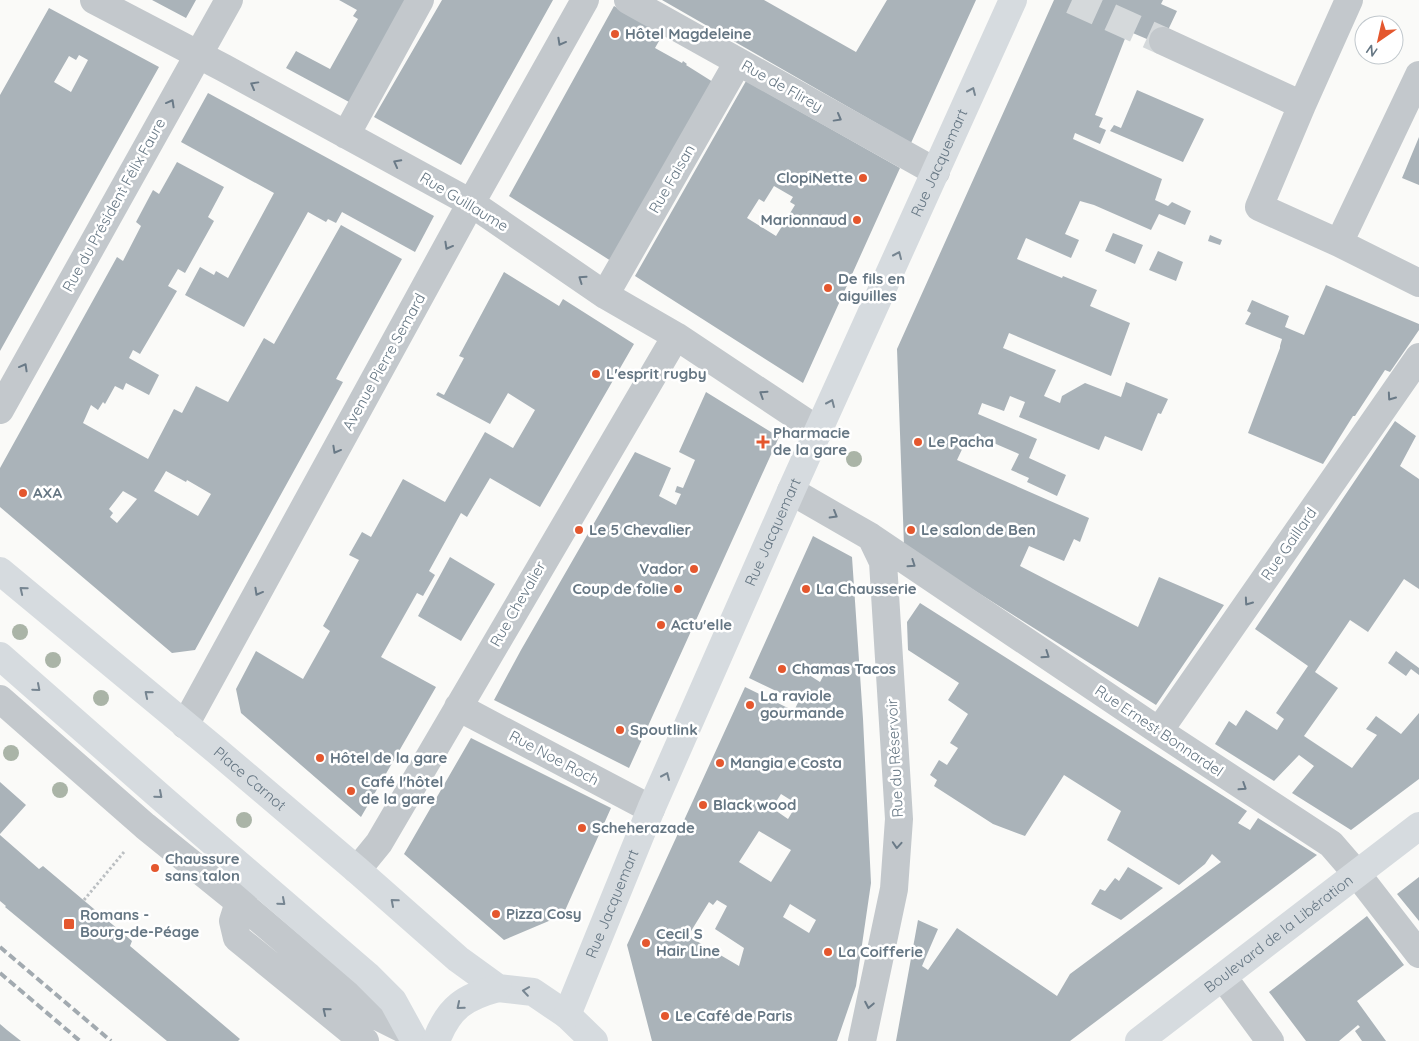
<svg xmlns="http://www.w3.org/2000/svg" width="1419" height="1041" viewBox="0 0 1419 1041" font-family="Quicksand,sans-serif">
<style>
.building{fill:#aab3b9;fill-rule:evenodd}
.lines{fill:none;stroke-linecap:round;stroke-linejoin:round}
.minor-tunnel{stroke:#d5d9db;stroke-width:28;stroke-dasharray:28 14;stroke-linecap:butt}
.path{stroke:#bbbfc2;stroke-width:3;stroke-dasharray:2.5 2.5;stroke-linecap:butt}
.minor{stroke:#c3c8cc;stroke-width:28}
.major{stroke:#d6dbdf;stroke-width:28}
.rail{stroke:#a2aab0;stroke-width:4;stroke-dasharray:8 4;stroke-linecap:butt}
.tree{fill:#aab4a7}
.oneway{stroke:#6a7a87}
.oneway2{stroke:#768591}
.poi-dot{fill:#e4572e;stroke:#fff;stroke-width:2}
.labels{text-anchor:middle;stroke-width:5;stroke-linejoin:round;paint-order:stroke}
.poi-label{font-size:15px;font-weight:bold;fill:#657683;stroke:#fff;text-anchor:start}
.street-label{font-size:15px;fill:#657683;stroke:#fff}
</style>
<rect width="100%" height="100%" fill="#fafaf8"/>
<path class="building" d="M152 0H196L186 18Z
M339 0H408L349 102 286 68 296 51 330 69 358 19 353 16 357 10Z
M442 0H553L461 165 374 117Z
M662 0H764L856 52 887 0H976L911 143Z
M1054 0H1163L1161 4 1177 11 1161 45 1128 31 1095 115 1103 118 1099 127 1106 130 1100 144 1075 133 1073 139 1162 179 1155 200 1168 206 1172 202 1191 211 1185 225 1159 214 1151 230 1094 205 1080 201 1065 234 1079 240 1071 258 1026 238 1017 259 1062 278 1063 276 1097 290 1090 306 1130 323 1111 376 1009 333 1003 348 1056 370 1044 396 1060 403 1062 396 1085 383 1121 397 1126 382 1168 399 1161 414 1158 413 1142 451 1105 436 1099 450 1019 417 1025 402 1010 396 1004 411 982 403 978 414 1037 439 1029 458 1066 475 1057 496 1027 482 1029 478 1011 470 1019 454 982 438 978 448 965 443 957 460 1089 518 1080 542 1074 539 1064 561 1029 546 1020 566 1138 627 1159 577 1224 605 1156 705 904 546 897 349Z
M614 6 663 34 655 48 682 63 683 61 687 64 686 65 713 82 611 261 509 196Z
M49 8 159 67 0 351V95ZM79 55 88 60 71 92 54 82 69 56 76 60Z
M746 81 900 168 803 383 635 276ZM774 186 793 197 790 202 795 205 776 236 747 218 759 199 764 202Z
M1137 90 1204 119 1183 162 1110 131 1114 125 1121 128Z
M208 93 434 216 415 252 342 212 336 223 328 219 326 222 308 212 244 327 185 295 200 267 214 275 216 271 228 278 274 193 181 142Z
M1419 137V185L1402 178Z
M177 162 224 187 208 217 214 221 185 273 178 269 168 286 177 291 140 354 133 350 129 358 159 375 149 395 126 383 123 390 115 386 105 404 103 402 98 410 91 405 83 423 148 459 174 409 182 413 196 386 228 402 264 338 274 344 341 225 402 259 336 379 343 382 195 650 172 653 0 507V468L117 257 123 261 141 226 136 222 153 190 159 194ZM166 471 186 482 187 480 211 494 198 516 154 491ZM123 491 137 499 117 523 110 517 113 513 109 509Z
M1113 233 1143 245 1135 264 1105 251Z
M1210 235 1222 240 1220 245 1208 241Z
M1158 251 1183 262 1176 281 1149 270Z
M504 272 559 306 563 299 634 344 540 507 490 478 467 517 461 513 429 571 435 575 423 596 417 593 381 657 436 687 361 817 241 713 236 689 256 651 303 679 330 631 323 626 359 560 349 555 362 532 371 537 403 479 445 502 485 432 513 448 535 410 508 393 490 424 436 395 438 392 444 395 464 358 459 356Z
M1326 285 1419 324V330L1390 372 1385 370 1355 416H1353L1323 464 1248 433 1280 348V346L1282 339 1245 324 1251 313 1247 311 1252 300 1289 316 1285 327 1304 335Z
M706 392 779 437 629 768 494 700 521 650 635 452 671 468 659 496 676 505 681 494 675 492 677 486 683 488 695 460 679 452Z
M1395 421 1416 436 1400 466 1419 479V589L1404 579 1368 632 1350 620 1315 672 1338 688 1304 736 1352 768 1377 735 1366 729 1376 716 1401 734 1419 713V779L1351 830 1292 793 1314 766 1299 755 1274 781 1215 744 1229 721 1236 726 1246 710 1277 730 1284 719 1276 713 1308 666 1255 629Z
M813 536 852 557 863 719 871 883 856 986 837 1041H652L627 945 745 687 794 711 801 696 799 695 797 701 749 678ZM814 664 827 669 820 682 809 675ZM781 794 797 804 788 819 772 808ZM759 831 791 850 771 882 739 862ZM717 900 727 906 715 929 744 948 739 966 688 936 709 902 713 905ZM790 904 816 920 809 933 783 917Z
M450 557 495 584 461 641 418 616Z
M920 603 1247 811 1238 823 1250 830 1258 818 1317 855 1070 1041H896L918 920 938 929 922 966 928 970 957 928 1057 996 1070 974 1221 862 1212 854 1205 864 1179 885 1107 840 1121 811 1064 775 1025 836 993 824 934 786 937 780 930 775 939 760 947 765 958 748 950 743 968 714 948 700 959 683 908 650 907 622Z
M1396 651 1419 668V675L1411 669 1406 676 1388 663Z
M471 738 611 808 563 915 504 940 404 854Z
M0 782 26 805 0 834Z
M0 835 39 869 43 866 132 941 130 946 240 1039 238 1041H167L5 907 6 906 0 901Z
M1128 867 1163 888 1121 920 1091 904 1100 889 1105 891 1115 878 1119 881Z
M1419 877V921L1397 894Z
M1367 916 1404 965 1357 1001 1386 1041H1362L1355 1031 1360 1027 1358 1025 1339 1041H1306L1269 992Z
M0 1024 7 1030 21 1041H0Z"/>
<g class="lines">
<path class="minor-tunnel" d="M1072 0 1163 41"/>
<path class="path" d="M84 900 124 852"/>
<path class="minor" d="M94 0 224 68 471 203 605 295 676 336 819 431
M628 0 936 172
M1349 0 1302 105 1259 207 1339 243 1419 75
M1163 41 1302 105
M346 135 420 0
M1339 243 1419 283
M605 295 738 62
M0 410 229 0
M791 491 871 537 883 562 899 819 894 889 862 1041
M871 537 1159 731 1331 844 1357 874 1419 954
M0 699 145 826 239 902 369 1012 409 1032
M458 707 651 809
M185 725 471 203 585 0
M1159 731 1419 357
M357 870 379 843 676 336
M248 887 239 902 233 921 237 938 357 1036 365 1041
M1223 977 1270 1041"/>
<g class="major">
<path id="s1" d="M0 571 217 751 357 870 458 959 498 988 533 992 567 1015 594 1041"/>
<path d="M0 656 165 801 367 975 393 1001 415 1041"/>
<path id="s2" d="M567 1015 651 809 791 491 1013 0"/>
<path d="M436 1041C449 1007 465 997 498 988"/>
<path id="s3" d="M1139 1041 1419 826"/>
</g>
<path class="rail" d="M0 947 111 1041
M0 973 80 1041"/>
</g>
<g class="tree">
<circle cx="854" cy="459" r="8"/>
<circle cx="20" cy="632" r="8"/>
<circle cx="53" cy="660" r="8"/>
<circle cx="101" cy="698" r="8"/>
<circle cx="11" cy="753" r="8"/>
<circle cx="60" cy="790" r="8"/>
<circle cx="244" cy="820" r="8"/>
</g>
<defs><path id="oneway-chevron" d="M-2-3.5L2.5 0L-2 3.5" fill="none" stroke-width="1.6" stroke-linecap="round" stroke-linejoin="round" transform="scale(1.25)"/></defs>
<g class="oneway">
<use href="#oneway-chevron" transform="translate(561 42) rotate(119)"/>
<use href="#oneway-chevron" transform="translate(254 85) rotate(-151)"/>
<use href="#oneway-chevron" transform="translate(171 103) rotate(-61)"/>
<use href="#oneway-chevron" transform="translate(838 118) rotate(29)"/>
<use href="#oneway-chevron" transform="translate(397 163) rotate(-152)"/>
<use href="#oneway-chevron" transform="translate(448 246) rotate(119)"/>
<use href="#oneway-chevron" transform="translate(582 279) rotate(-145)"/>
<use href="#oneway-chevron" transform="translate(24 367) rotate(-61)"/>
<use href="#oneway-chevron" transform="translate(763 394) rotate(-147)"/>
<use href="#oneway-chevron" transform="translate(1391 397) rotate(125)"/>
<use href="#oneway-chevron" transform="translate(336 450) rotate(119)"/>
<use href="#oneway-chevron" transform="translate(834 515) rotate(30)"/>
<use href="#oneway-chevron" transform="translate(912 564) rotate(34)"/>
<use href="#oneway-chevron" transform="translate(258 592) rotate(119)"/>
<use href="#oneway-chevron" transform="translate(1248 602) rotate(125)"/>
<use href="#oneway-chevron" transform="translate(1046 655) rotate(34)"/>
<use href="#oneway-chevron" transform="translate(1243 787) rotate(33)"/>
<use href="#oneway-chevron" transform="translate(897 845) rotate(94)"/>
<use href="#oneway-chevron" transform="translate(869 1005) rotate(101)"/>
<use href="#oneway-chevron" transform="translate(326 1011) rotate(-141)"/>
</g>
<g class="oneway2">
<use href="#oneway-chevron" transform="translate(972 91) rotate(-66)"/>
<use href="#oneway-chevron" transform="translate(898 255) rotate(-66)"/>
<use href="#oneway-chevron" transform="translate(831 403) rotate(-66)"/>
<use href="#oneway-chevron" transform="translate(23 590) rotate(-141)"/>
<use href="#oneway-chevron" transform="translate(37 688) rotate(41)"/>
<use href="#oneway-chevron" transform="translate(148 694) rotate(-140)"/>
<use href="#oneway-chevron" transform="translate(666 776) rotate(-66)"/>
<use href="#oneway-chevron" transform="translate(159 795) rotate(41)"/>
<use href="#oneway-chevron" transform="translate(282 902) rotate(41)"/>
<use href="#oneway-chevron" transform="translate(394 902) rotate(-139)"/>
<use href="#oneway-chevron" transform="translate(526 991) rotate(-172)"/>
<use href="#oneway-chevron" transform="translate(460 1006) rotate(140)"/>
</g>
<g class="poi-dot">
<circle cx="615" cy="34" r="5"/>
<circle cx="863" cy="178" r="5"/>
<circle cx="857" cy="220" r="5"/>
<circle cx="828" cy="288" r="5"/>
<circle cx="596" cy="374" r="5"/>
<path d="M760.5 434.5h5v5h5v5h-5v5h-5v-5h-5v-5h5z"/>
<circle cx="918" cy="442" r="5"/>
<circle cx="23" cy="493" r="5"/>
<circle cx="579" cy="530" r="5"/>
<circle cx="911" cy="530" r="5"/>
<circle cx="694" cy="569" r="5"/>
<circle cx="678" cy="589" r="5"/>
<circle cx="806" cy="589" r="5"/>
<circle cx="661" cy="625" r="5"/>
<circle cx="782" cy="669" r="5"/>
<circle cx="750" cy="705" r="5"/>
<circle cx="620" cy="730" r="5"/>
<circle cx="320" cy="758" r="5"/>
<circle cx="720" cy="763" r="5"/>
<circle cx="351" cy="791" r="5"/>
<circle cx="703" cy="805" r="5"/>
<circle cx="582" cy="828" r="5"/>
<circle cx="155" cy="868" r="5"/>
<circle cx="496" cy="914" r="5"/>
<rect x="63" y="918" width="12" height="12" rx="2.5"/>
<circle cx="646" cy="943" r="5"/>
<circle cx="828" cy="952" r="5"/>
<circle cx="665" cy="1016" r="5"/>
</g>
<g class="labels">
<g class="poi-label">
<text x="625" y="39">Hôtel Magdeleine</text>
<text x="853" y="183" text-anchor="end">ClopiNette</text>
<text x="847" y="225" text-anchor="end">Marionnaud</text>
<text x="838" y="284">De fils en<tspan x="838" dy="17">aiguilles</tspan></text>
<text x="606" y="379">L'esprit rugby</text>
<text x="773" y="438">Pharmacie<tspan x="773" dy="17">de la gare</tspan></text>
<text x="928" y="447">Le Pacha</text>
<text x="33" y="498">AXA</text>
<text x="589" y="535">Le 5 Chevalier</text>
<text x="921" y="535">Le salon de Ben</text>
<text x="684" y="574" text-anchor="end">Vador</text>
<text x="668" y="594" text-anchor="end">Coup de folie</text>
<text x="816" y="594">La Chausserie</text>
<text x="671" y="630">Actu'elle</text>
<text x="792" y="674">Chamas Tacos</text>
<text x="760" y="701">La raviole<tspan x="760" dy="17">gourmande</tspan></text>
<text x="630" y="735">Spoutlink</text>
<text x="330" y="763">Hôtel de la gare</text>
<text x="730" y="768">Mangia e Costa</text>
<text x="361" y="787">Café l'hôtel<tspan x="361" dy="17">de la gare</tspan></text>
<text x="713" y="810">Black wood</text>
<text x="592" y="833">Scheherazade</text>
<text x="165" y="864">Chaussure<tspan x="165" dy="17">sans talon</tspan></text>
<text x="506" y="919">Pizza Cosy</text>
<text x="80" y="920">Romans -<tspan x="80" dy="17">Bourg-de-Péage</tspan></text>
<text x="656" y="939">Cecil S<tspan x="656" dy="17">Hair Line</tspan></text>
<text x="838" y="957">La Coifferie</text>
<text x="675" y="1021">Le Café de Paris</text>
</g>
<g class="street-label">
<text transform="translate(782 86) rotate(29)" y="5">Rue de Flirey</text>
<text dy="5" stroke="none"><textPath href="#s2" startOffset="930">Rue Jacquemart</textPath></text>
<text transform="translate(672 179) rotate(-60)" y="5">Rue Faisan</text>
<text transform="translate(464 202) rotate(31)" y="5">Rue Guillaume</text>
<text transform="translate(114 205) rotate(-61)" y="5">Rue du Président Félix Faure</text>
<text transform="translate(384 362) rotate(-61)" y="5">Avenue Pierre Semard</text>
<text dy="5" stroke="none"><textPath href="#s2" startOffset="525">Rue Jacquemart</textPath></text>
<text transform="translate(1289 544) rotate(-55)" y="5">Rue Gaillard</text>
<text transform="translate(518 604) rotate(-60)" y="5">Rue Chevalier</text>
<text transform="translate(1159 731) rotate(34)" y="5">Rue Ernest Bonnardel</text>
<text transform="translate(554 758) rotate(28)" y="5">Rue Noe Roch</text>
<text transform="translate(895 758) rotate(-93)" y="5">Rue du Réservoir</text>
<text dy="5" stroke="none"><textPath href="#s1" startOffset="325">Place Carnot</textPath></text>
<text dy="5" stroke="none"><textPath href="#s2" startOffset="120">Rue Jacquemart</textPath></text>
<text dy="5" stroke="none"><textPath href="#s3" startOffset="176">Boulevard de la Libération</textPath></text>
</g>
</g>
<g transform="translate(1379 40) rotate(214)"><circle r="24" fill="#ffffff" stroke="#c1c8cd"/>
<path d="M0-4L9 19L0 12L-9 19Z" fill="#e4572e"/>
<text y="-8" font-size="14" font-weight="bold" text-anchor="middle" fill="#657683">N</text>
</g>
</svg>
